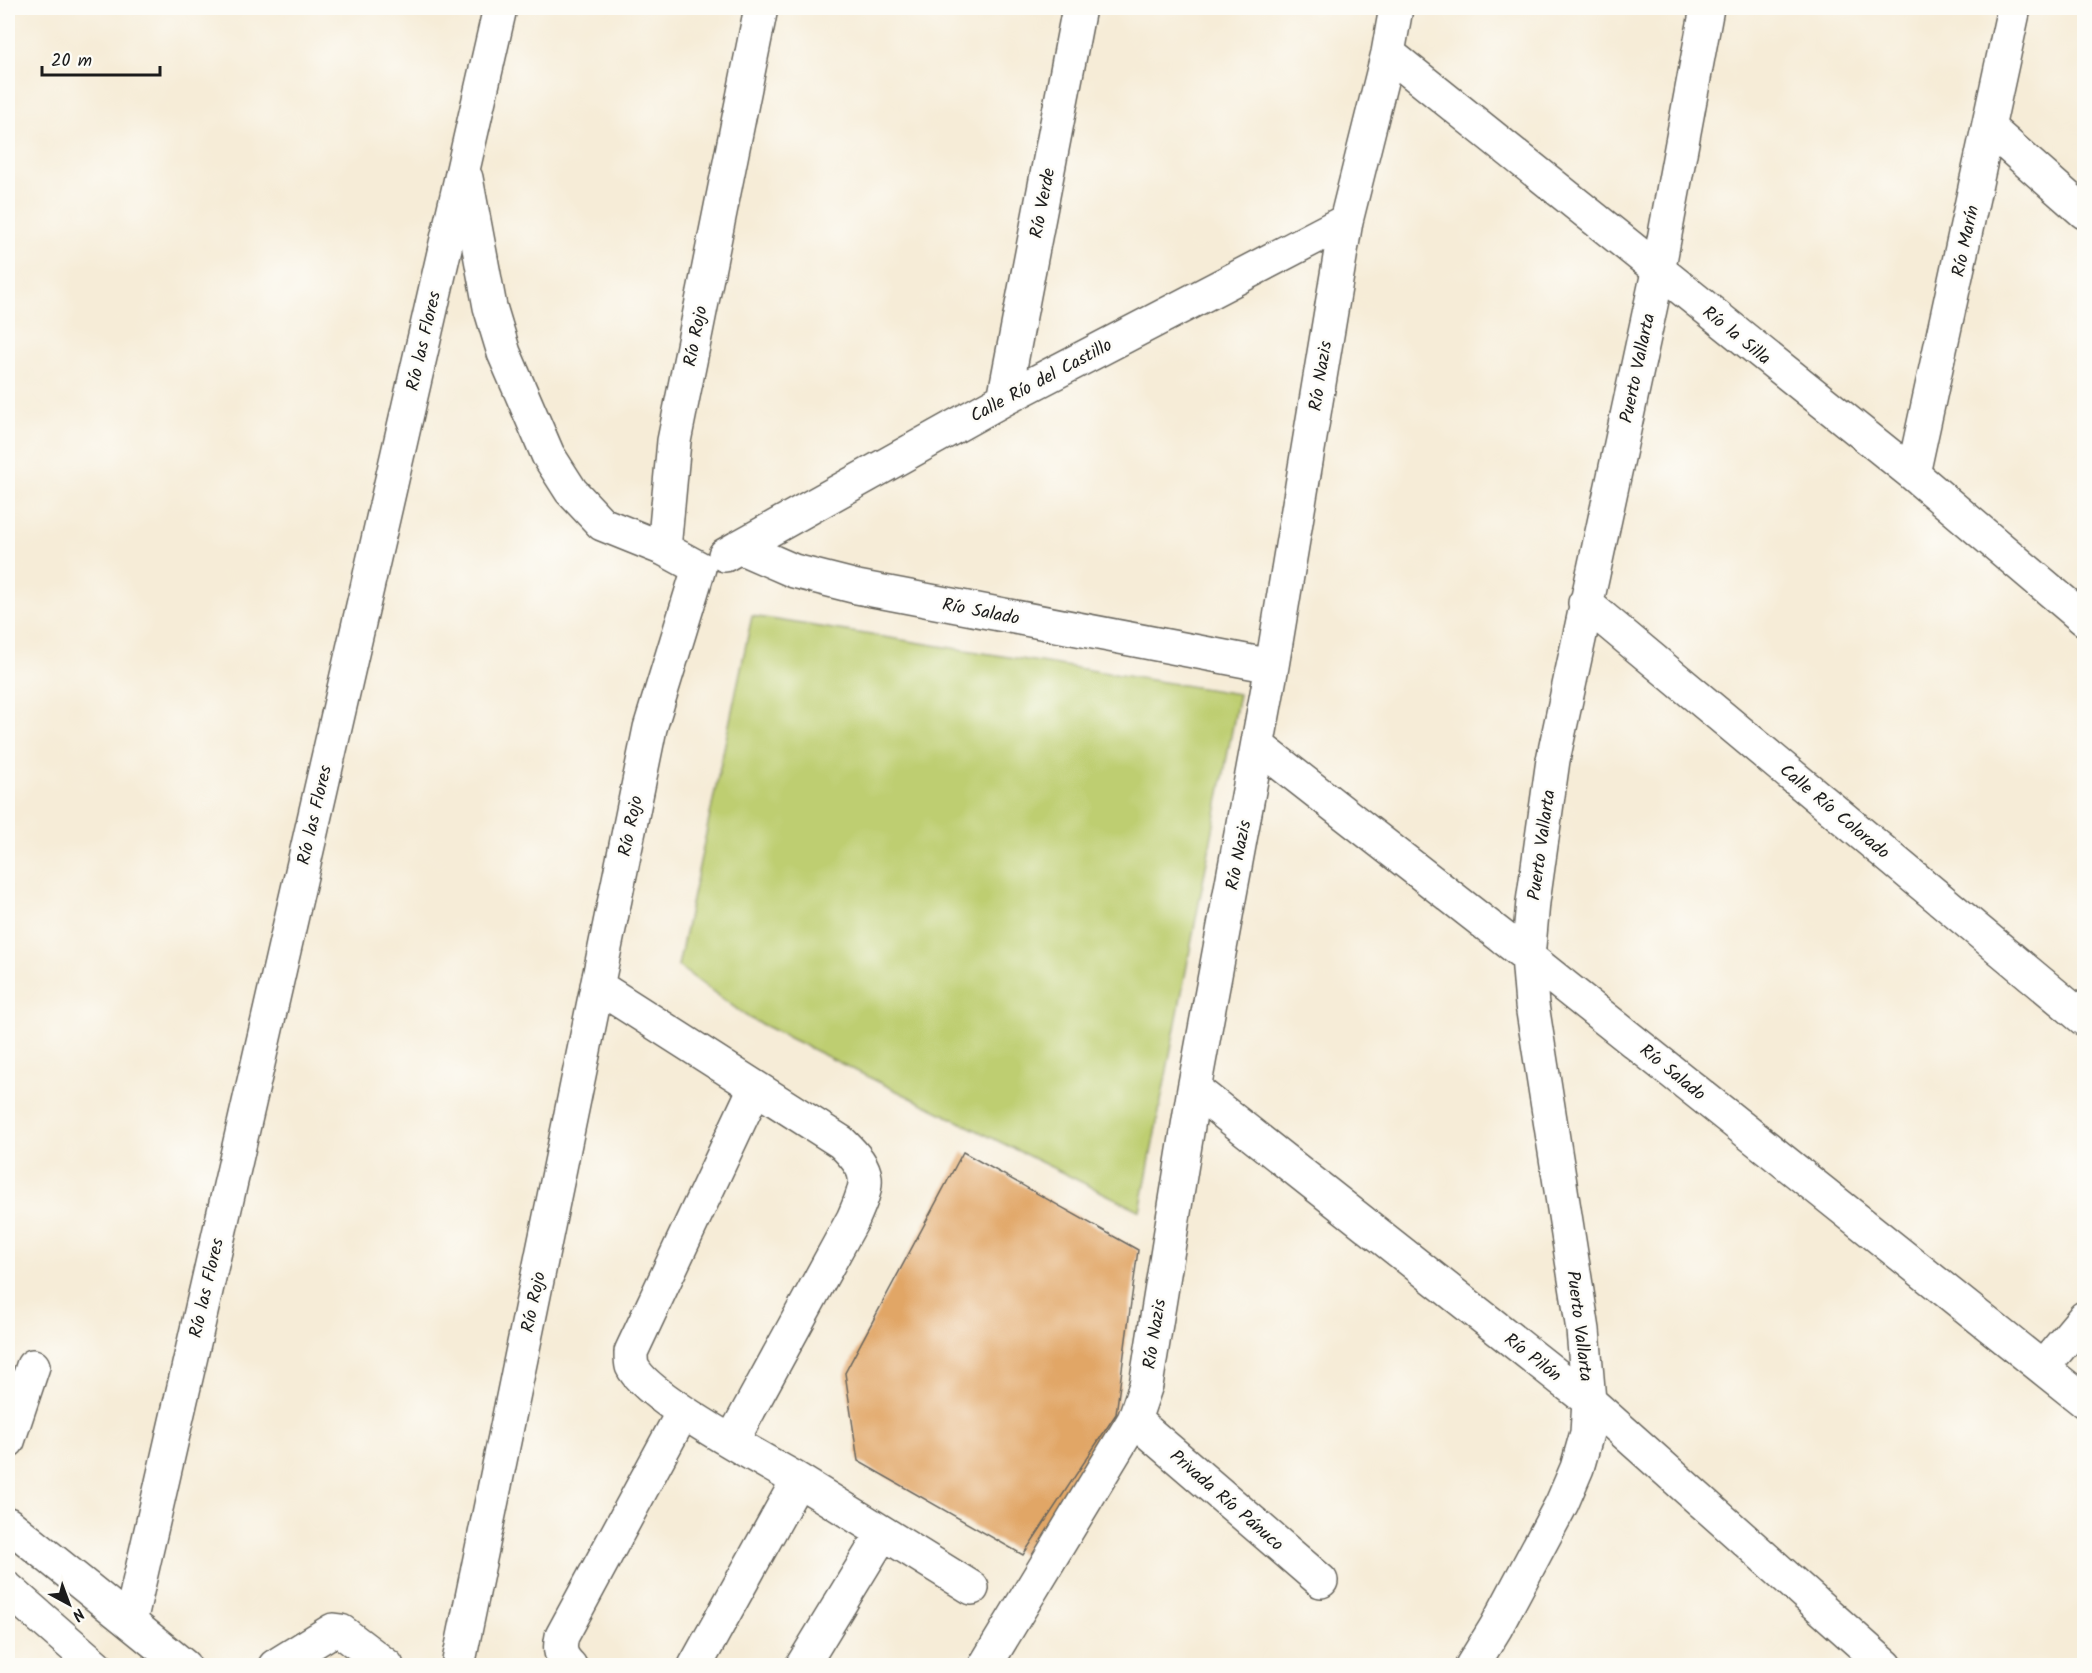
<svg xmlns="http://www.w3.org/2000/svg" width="2092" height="1673" viewBox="0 0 2092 1673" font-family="Kalam,sans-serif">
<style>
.green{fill:#bece71;stroke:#6d7546;stroke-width:1.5}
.building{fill:#e1a666}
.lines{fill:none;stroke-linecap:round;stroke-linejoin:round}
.minor-casing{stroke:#68655d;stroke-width:36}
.major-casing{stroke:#68655d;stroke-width:36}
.minor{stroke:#fff;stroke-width:33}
.major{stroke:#fff;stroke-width:33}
.labels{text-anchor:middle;stroke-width:5;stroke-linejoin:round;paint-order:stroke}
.street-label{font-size:18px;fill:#1c1c1c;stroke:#fdfcf7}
</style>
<rect width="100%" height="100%" fill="#fdfcf7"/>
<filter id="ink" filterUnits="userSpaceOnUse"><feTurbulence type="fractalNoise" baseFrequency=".0167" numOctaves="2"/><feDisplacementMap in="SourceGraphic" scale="12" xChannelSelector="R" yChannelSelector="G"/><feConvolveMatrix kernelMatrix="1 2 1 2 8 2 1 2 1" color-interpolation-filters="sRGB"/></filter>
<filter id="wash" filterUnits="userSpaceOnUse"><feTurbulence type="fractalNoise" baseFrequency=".008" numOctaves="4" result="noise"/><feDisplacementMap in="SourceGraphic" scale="24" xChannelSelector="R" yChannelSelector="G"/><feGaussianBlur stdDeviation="1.35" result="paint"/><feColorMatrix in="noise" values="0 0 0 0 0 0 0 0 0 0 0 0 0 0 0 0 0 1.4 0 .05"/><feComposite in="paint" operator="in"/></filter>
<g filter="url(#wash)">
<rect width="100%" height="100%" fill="#f6ecd7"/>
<path class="green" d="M752 616 1239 694 1140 1211 749 1018 678 966Z"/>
<g id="blocks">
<path class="building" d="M963 1152 1138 1250 1116 1414 1023 1555 858 1461 845 1373Z"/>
</g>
</g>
<g filter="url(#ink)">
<use href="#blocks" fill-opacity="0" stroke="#68655d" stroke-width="1.5"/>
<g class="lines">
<defs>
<path id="minor" d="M1388 53 1913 474 2084 619
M1990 129 2084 212
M466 178 490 307 504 353 548 455 571 491 602 524 664 549
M1004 399 1079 8
M1913 474 2014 8
M739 547 1004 399 1346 221
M725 555 739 547 794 571 857 587 1272 666
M1585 603 2084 1019
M1258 746 1528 957 2084 1401
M597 986 841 1142C872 1172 870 1181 853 1219L732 1441
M1194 1089 1589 1401 1886 1666
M2043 1367 2084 1318
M1134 1420 1321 1581
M8 1441 33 1366
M798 1480 972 1588
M8 1589 96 1666
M130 1622 500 8
M275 1666 333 1630 341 1631 387 1666
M458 1666 650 728 699 568 664 549 674 441 761 8
M570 1666C560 1656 559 1649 562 1636L683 1412
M695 1666 798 1480C765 1461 645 1397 632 1366 631 1362 631 1356 631 1352L755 1088
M802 1666 883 1533
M985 1666 1134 1420 1146 1385 1194 1089 1272 666 1346 221 1388 53 1396 8
M1472 1666 1496 1627 1562 1503 1577 1468 1587 1433 1589 1401 1583 1330 1532 1005 1528 957 1533 902 1553 760 1658 272 1707 8"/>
<path id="major" d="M8 1524 184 1666"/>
</defs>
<use href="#minor" class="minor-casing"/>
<use href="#major" class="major-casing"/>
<use href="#minor" class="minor"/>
<use href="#major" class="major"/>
</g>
</g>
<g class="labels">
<g class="street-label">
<text transform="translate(1042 203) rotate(-79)" y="6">Río Verde</text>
<text transform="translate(1965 241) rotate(-78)" y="6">Río Marín</text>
<text transform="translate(1737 335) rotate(39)" y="6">Río la Silla</text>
<text transform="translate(695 336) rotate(-79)" y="6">Río Rojo</text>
<text transform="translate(423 341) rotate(-77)" y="6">Río las Flores</text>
<text transform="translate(1637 368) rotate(-78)" y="6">Puerto Vallarta</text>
<text transform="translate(1320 376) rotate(-81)" y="6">Río Nazis</text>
<text transform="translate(1041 380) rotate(-28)" y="6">Calle Río del Castillo</text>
<text transform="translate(981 611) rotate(11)" y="6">Río Salado</text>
<text transform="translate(1835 811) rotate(40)" y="6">Calle Río Colorado</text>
<text transform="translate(314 815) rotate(-77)" y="6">Río las Flores</text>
<text transform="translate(630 826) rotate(-78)" y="6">Río Rojo</text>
<text transform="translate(1541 845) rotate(-82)" y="6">Puerto Vallarta</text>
<text transform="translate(1238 855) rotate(-79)" y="6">Río Nazis</text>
<text transform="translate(1673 1072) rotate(39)" y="6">Río Salado</text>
<text transform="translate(206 1288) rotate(-77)" y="6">Río las Flores</text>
<text transform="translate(533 1302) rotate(-78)" y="6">Río Rojo</text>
<text transform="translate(1580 1326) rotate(83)" y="6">Puerto Vallarta</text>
<text transform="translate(1154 1334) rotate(-81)" y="6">Río Nazis</text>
<text transform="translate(1533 1357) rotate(38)" y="6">Río Pilón</text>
<text transform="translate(1227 1500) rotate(41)" y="6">Privada Río Pánuco</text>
</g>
</g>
<rect width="2092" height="1673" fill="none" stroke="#fdfcf7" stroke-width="30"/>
<g transform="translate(69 1604) rotate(139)" stroke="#fdfcf7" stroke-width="4.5" paint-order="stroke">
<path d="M0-4.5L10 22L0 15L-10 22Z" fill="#1c1c1c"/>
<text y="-9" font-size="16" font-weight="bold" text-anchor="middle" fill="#1c1c1c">N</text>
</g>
<path d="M42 66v9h118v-9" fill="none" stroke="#1c1c1c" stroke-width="3"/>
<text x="51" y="66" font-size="18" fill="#1c1c1c" stroke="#fdfcf7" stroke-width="4.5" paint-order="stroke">20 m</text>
</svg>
